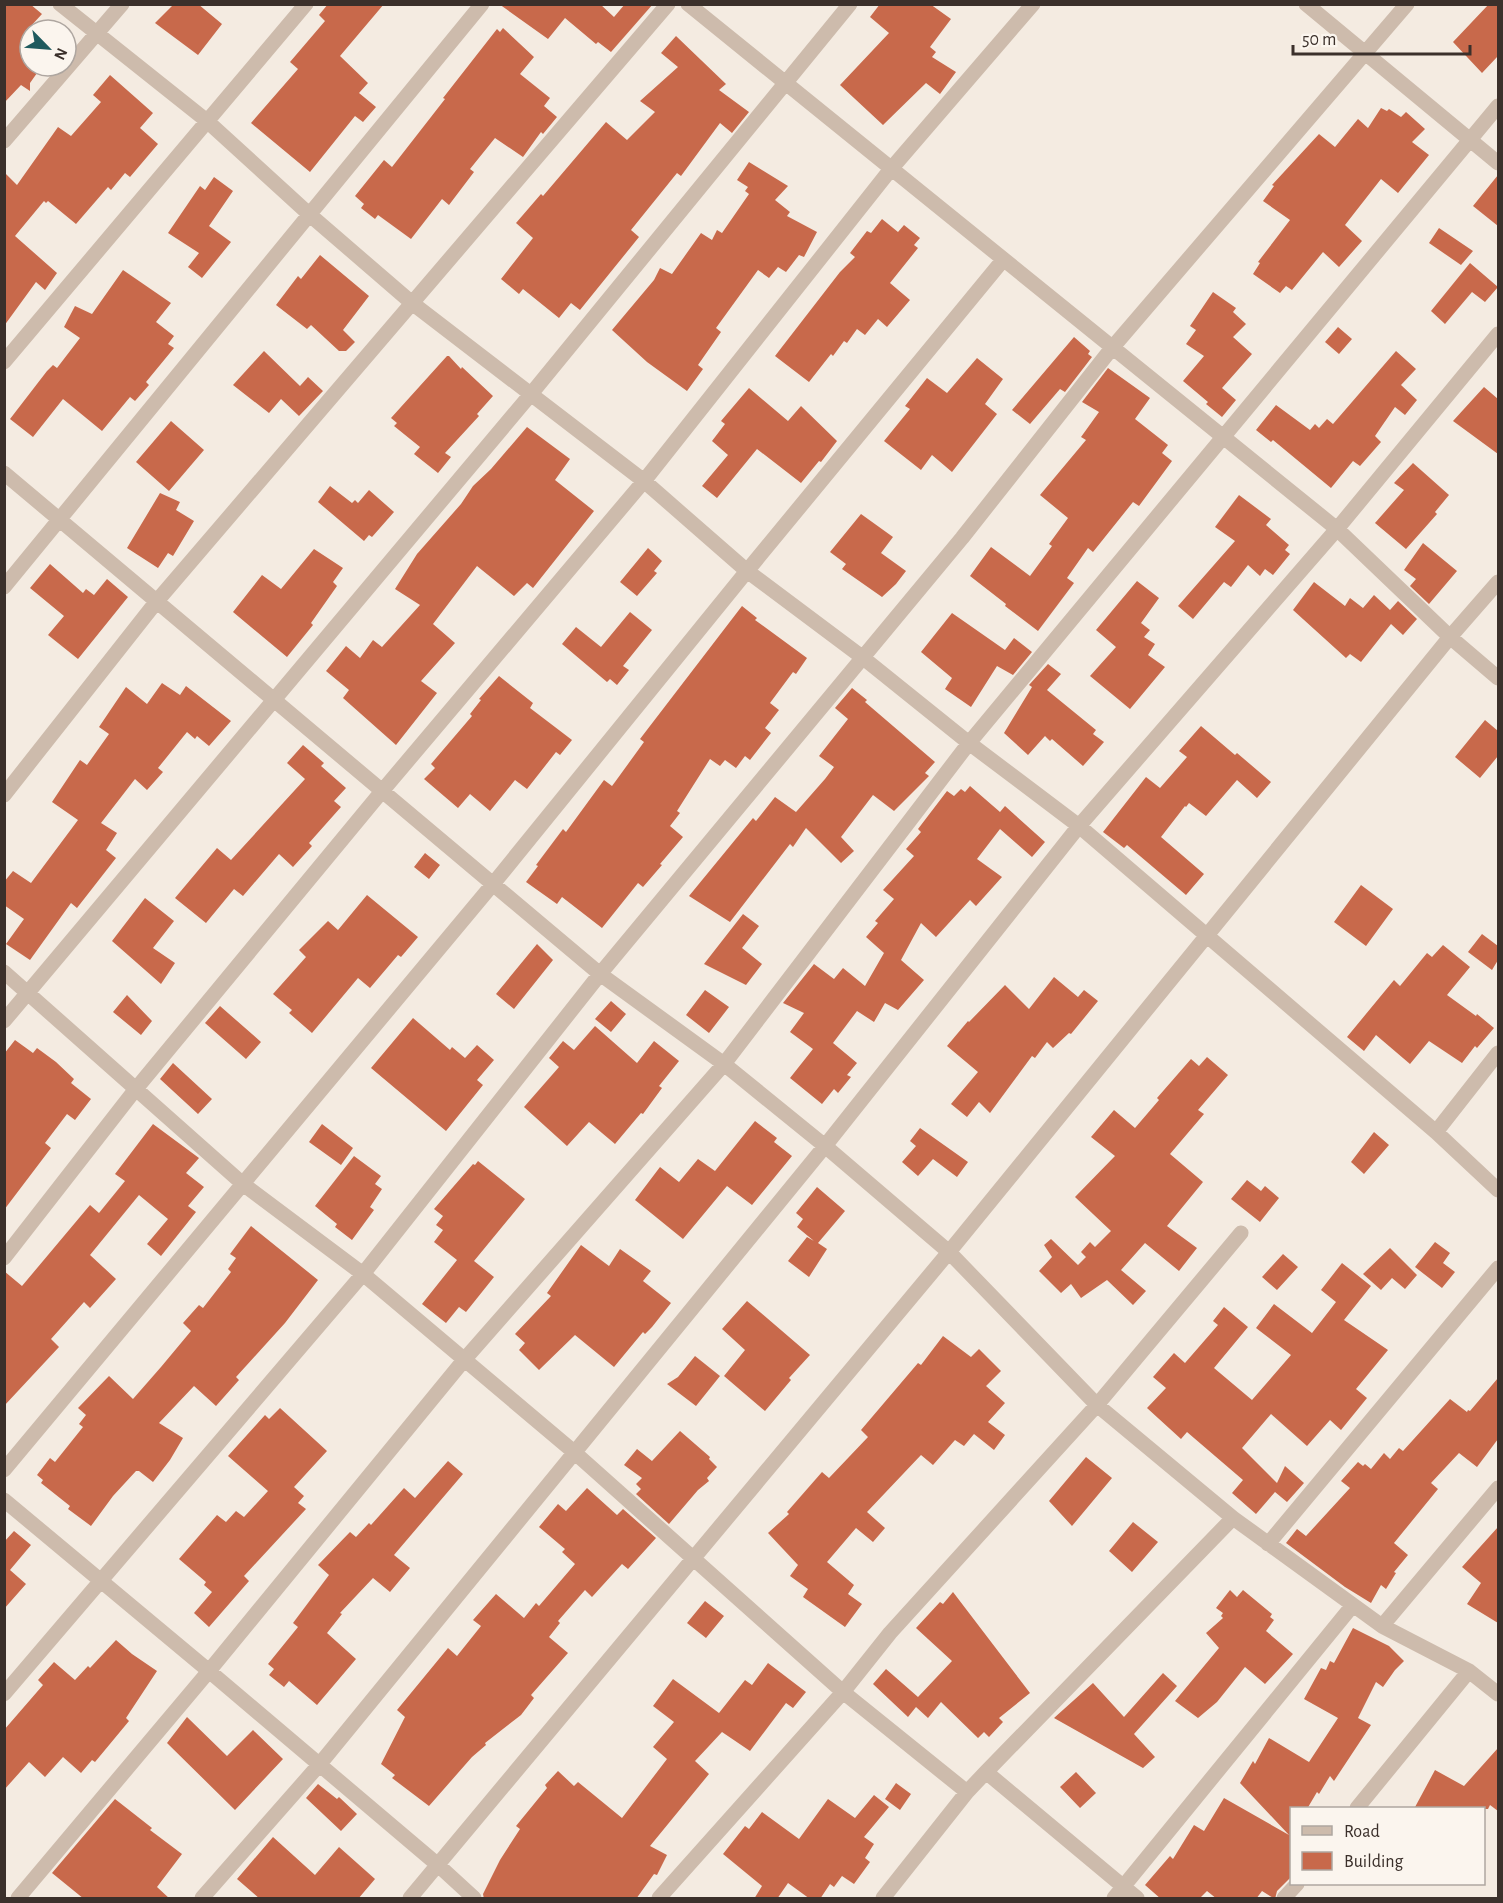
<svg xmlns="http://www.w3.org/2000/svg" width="1503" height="1903" viewBox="0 0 1503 1903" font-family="'Alegreya Sans',sans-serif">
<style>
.building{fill:#c8694b}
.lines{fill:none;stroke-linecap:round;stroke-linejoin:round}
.minor{stroke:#cdbbac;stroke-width:15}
</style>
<rect width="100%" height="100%" fill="#f4ebe1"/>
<path class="building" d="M4 4H30L42 14 30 27V66H42L30 83V91L21 85 4 103Z
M174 4H198L222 24 198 55 155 23Z
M328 4H384L340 56 368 83 359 93 376 107 363 122 355 116 310 172 251 123 298 69 290 62 325 21 319 15Z
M499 4H600L614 17 625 4H653L611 52 598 42 596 44 565 18 548 39Z
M880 4H930L951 19 930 47 936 52 932 57 956 72 940 94 926 83 883 125 840 85 889 33 870 17Z
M1489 4H1498V56L1482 73 1453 42Z
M503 28 534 57 520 74 550 98 544 106 557 117 543 134 541 132 523 157 495 138 470 169 474 172 449 205 442 199 411 239 378 215 375 219 361 208 364 204 355 196 384 160 392 167 445 99 443 98 497 29 500 32Z
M676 36 726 84 719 90 749 112 732 133 720 123 681 176 677 173 631 230 639 237 580 310 571 303 559 318 523 289 519 294 501 279 533 238 516 223 541 194 543 196 606 122 627 140 655 112 640 101 678 67 661 53Z
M110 75 153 113 140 128 158 144 130 177 125 173 111 190 108 187 76 224 48 201 46 203 44 201 15 236 57 273 45 290 36 282 4 326V172L17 185 58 127 71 136 101 102 93 95Z
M1381 108 1387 111 1389 109 1401 117 1406 112 1425 129 1412 142 1429 155 1398 193 1381 179 1345 225 1362 241 1339 267 1323 252 1292 290 1286 286 1280 293 1253 274 1260 263 1258 262 1290 220 1263 201 1274 186 1272 185 1319 134 1335 147 1358 119 1368 128Z
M749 162 788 186 775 200 790 212 787 216 817 232 804 257 799 255 786 272 778 267 769 278 758 270 716 328 721 332 698 365 703 369 687 391 647 362 612 330 654 280 660 268 672 274 701 233 712 240 717 230 722 233 749 194 745 191 748 187 737 180Z
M1498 175V226L1473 206Z
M214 177 233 191 209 226 231 242 202 278 188 267 199 253 168 233 200 186 205 190Z
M882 219 898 232 904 225 920 238 914 245 918 248 890 283 910 300 887 327 878 319 865 335 857 329 847 343 844 341 833 356 831 354 809 382 775 356 840 272 855 257 850 253 867 231 871 233Z
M1439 228 1473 251 1461 265 1429 243Z
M320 255 369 296 343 330 355 342 346 351H339L311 325 307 329 276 305 298 276 301 279Z
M1470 263 1498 287 1485 302 1472 292 1445 324 1431 311Z
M123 270 171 303 156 322 174 336 168 344 174 348 146 382 149 385 135 401 130 397 102 431 63 399 33 437 10 419 47 371 53 365 57 368 80 338 64 327 75 306 92 314Z
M1213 292 1236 308 1233 312 1246 324 1233 337 1252 354 1222 388 1236 400 1222 417 1206 404 1208 402 1183 381 1204 356 1186 344 1196 330 1190 326Z
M1338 327 1352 339 1339 354 1325 342Z
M1074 337 1090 351 1088 354 1092 357 1065 392 1060 389 1030 424 1012 410Z
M264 351 300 386 308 377 323 391 299 416 281 399 269 413 233 385Z
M1396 351 1416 369 1401 385 1417 400 1405 415 1395 407 1375 436 1381 442 1360 466 1353 461 1331 488 1273 440 1271 442 1256 430 1276 405 1310 430 1315 424 1319 428 1327 419 1333 424Z
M447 356H449L461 369 462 367 493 396 477 414 479 416 445 453 451 457 438 473 414 454 420 447 394 426 397 423 391 418Z
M977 358 1003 379 985 404 997 414 952 472 932 455 921 470 884 441 910 409 905 406 927 378 947 393Z
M1108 368 1150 398 1135 419 1168 445 1162 453 1172 461 1139 506 1133 502 1093 552 1088 548 1067 578 1074 583 1038 631 1005 606 1006 604 970 576 991 547 1030 576 1052 546 1049 544 1068 518 1040 495 1086 440 1081 437 1099 412 1082 402Z
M1484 387 1498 399V454L1453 421Z
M749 388 788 421 801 406 837 441 821 462 819 461 801 483 757 449 717 498 702 486 728 455 712 441 725 424 721 421Z
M171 421 204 450 169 491 136 462Z
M527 427 570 459 555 480 594 511 533 588 527 583 514 596 477 566 433 624 455 643 421 681 437 693 396 745 343 698 349 690 326 671 346 646 360 658 373 640 382 647 420 605 395 589 417 554 461 504 473 486 491 469Z
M1413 463 1449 495 1435 512 1437 514 1406 549 1375 523 1404 490 1394 483Z
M330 486 352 503 355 500 358 503 369 490 394 512 372 537 369 535 364 541 318 502Z
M160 493 180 502 176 510 194 521 173 556 168 553 158 568 127 548Z
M1239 495 1271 519 1266 525 1289 545 1285 550 1290 554 1273 575 1265 569 1260 576 1248 565 1231 587 1224 582 1193 619 1178 606 1235 541 1215 527Z
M861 514 893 537 881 553 906 571 896 584 882 597 842 569 846 564 830 552Z
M1423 543 1457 571 1429 604 1410 586 1416 579 1404 570Z
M648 548 662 561 654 571 657 573 637 596 620 582Z
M314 549 343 568 333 582 337 586 311 623 313 625 287 657 233 612 262 575 281 589Z
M50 564 83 593 86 589 94 595 107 579 128 597 78 659 48 635 64 616 30 588Z
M1137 581 1159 598 1141 623 1150 630 1144 637 1155 644 1148 655 1165 667 1130 709 1090 676 1116 647 1096 630Z
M1314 582 1345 606 1350 598 1363 608 1374 595 1390 610 1398 601 1417 619 1403 635 1391 624 1361 662 1350 654 1346 658 1293 610Z
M742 606 757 618 755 620 807 658 796 674 793 672 770 703 779 710 765 728 771 733 750 760 745 756 736 768 725 760 720 766 710 759 677 811 680 813 670 826 683 837 660 864 662 865 643 887 638 883 602 928 562 897 557 904 526 882 538 866 536 865 563 829 566 832 604 780 612 786 615 782 644 742 640 739Z
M630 612 652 630 623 666 629 670 617 685 610 679 607 682 562 644 576 627 601 647Z
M952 613 1005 650 1014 638 1032 652 1013 675 997 666 971 707 945 689 952 678 921 652Z
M1048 664 1061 674 1047 690 1096 730 1093 734 1104 742 1083 766 1052 739 1050 741 1045 736 1028 755 1004 733 1032 687 1029 685Z
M499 676 533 703 530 708 572 740 560 755 556 752 527 789 515 780 490 811 470 794 458 808 424 779 435 768 431 764 472 716 470 714 481 700 479 699Z
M162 683 180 695 186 686 231 721 209 746 197 736 195 739 187 732 158 768 163 772 147 790 135 779 101 823 117 833 106 850 116 858 77 908 71 903 30 960 6 944 24 919 4 905V882L13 871 31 883 78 820 52 802 80 760 87 765 109 734 99 727 126 687 147 704Z
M852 688 867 700 865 702 935 762 925 773 929 776 894 811 873 795 841 837 854 851 841 863 806 828 793 847 790 844 730 922 689 896 753 818 756 821 775 797 796 812 825 779 834 767 819 756 848 719 835 708Z
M1485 720 1498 731V756L1480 778 1455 757Z
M1201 726 1235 755 1237 753 1271 782 1257 798 1237 780 1206 816 1189 803 1186 807 1185 806 1161 837 1204 874 1186 895 1127 845 1124 848 1103 832 1146 777 1160 788 1187 757 1179 751Z
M303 745 324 763 321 766 346 788 334 801 341 807 309 843 312 846 293 867 279 854 243 896 234 889 206 923 175 898 217 848 231 860 305 779 287 763Z
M970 786 1000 812 1005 806 1045 842 1032 857 1000 829 977 859 1002 877 976 906 970 900 936 937 921 923 901 960 924 980 898 1010 885 1003 874 1022 857 1011 833 1043 857 1063 847 1075 851 1077 838 1093 834 1089 822 1104 790 1078 813 1049 790 1032 804 1013 783 1003 814 964 834 979 843 968 865 986 884 953 866 937 878 923 875 921 894 899 883 890 914 856 906 849 921 832 918 829 947 791 954 796 961 789 965 792Z
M425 853 440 865 429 879 414 867Z
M1361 885 1393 909 1366 946 1334 922Z
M367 895 418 937 401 957 398 955 370 988 358 978 312 1033 289 1013 292 1010 273 994 306 957 299 950 328 921 338 930Z
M145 898 174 921 153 948 175 963 161 984 112 941Z
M743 914 759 926 742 948 762 964 746 985 704 964Z
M1482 934 1498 946V960L1492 970 1468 952Z
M537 944 553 960 514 1009 496 994Z
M1443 945 1470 967 1447 995 1476 1016 1477 1014 1494 1028 1477 1048 1475 1046 1462 1063 1429 1041 1410 1064 1376 1035 1364 1051 1347 1037 1394 980 1400 986 1427 953 1432 957Z
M1054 977 1078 997 1084 990 1098 1001 1071 1034 1069 1033 1053 1048 1047 1042 1035 1058 1032 1056 990 1113 979 1102 967 1117 951 1104 978 1072 947 1046 968 1021 969 1022 1005 985 1029 1009Z
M705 990 729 1007 709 1033 686 1015Z
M127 995 152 1021 141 1035 113 1012Z
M611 1001 626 1014 611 1032 595 1019Z
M220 1006 261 1042 246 1059 205 1023Z
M413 1018 450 1050 452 1047 465 1058 477 1045 494 1060 477 1080 483 1085 446 1131 371 1068Z
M595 1026 637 1063 654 1041 679 1061 659 1086 662 1088 643 1114 641 1113 615 1144 589 1122 567 1146 524 1107 559 1067 549 1058 563 1041 574 1050Z
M15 1040 33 1053 37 1048 56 1062 74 1079 71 1083 91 1099 75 1120 67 1114 45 1143 51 1148 4 1210V1054Z
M1207 1057 1228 1075 1198 1110 1204 1114 1170 1154 1203 1182 1167 1226 1197 1248 1179 1271 1145 1243 1121 1270 1146 1291 1133 1305 1107 1280 1081 1298 1071 1284 1061 1293 1039 1271 1052 1257 1044 1245 1051 1239 1078 1265 1086 1257 1081 1252 1090 1242 1095 1247 1111 1231 1075 1197 1115 1156 1091 1137 1114 1110 1135 1128 1159 1100 1157 1098 1191 1059 1199 1066Z
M173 1063 212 1099 198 1114 160 1079Z
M755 1121 777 1138 774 1142 792 1156 752 1205 727 1186 683 1239 635 1200 660 1167 679 1182 698 1159 715 1171Z
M153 1124 199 1158 186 1173 204 1187 188 1206 196 1212 161 1256 147 1244 168 1219 139 1195 90 1255 116 1279 90 1308 84 1302 51 1339 59 1347 4 1406V1271L22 1286 90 1205 99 1213 125 1181 115 1174Z
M322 1124 353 1148 341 1165 309 1142Z
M920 1128 968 1162 957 1177 933 1159 918 1176 902 1162 916 1146 910 1141Z
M1374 1132 1389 1145 1364 1174 1351 1162Z
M354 1156 381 1176 375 1184 382 1189 370 1207 374 1210 352 1240 335 1227 337 1224 315 1206Z
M478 1161 525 1199 474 1261 494 1277 466 1312 459 1307 446 1323 422 1304 457 1260 434 1242 443 1230 436 1225 443 1216 434 1209 473 1164 475 1165Z
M1247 1180 1261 1191 1265 1186 1279 1198 1260 1222 1231 1199Z
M817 1187 845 1211 818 1243 827 1249 809 1277 788 1261 807 1237 814 1241 797 1227 803 1219 796 1213Z
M251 1226 318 1280 285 1323 236 1377 239 1380 216 1406 194 1386 159 1423 183 1438 170 1460 153 1482 139 1471H136L113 1496 91 1526 68 1509 70 1506 41 1483 43 1480 37 1475 50 1458 55 1462 83 1427 79 1424 86 1415 78 1408 109 1376 133 1399 161 1367 191 1331 183 1323 199 1305 203 1308 231 1272 228 1269 236 1258 230 1254Z
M1435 1242 1450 1253 1443 1263 1455 1272 1442 1288 1415 1267Z
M581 1245 609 1266 620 1249 651 1271 643 1281 671 1303 652 1327 645 1334 643 1332 614 1367 575 1335 539 1370 519 1350 525 1343 515 1334 551 1296 547 1293Z
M1390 1248 1417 1275 1405 1289 1392 1278 1381 1290 1363 1274Z
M1283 1254 1298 1267 1277 1290 1262 1277Z
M1342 1263 1371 1286 1344 1320 1388 1350 1356 1389 1367 1398 1341 1430 1330 1420 1307 1446 1271 1414 1242 1448 1277 1483 1285 1466 1304 1483 1287 1502 1275 1492 1256 1514 1232 1493 1243 1480 1187 1432 1181 1439 1147 1408 1166 1388 1153 1377 1174 1353 1185 1363 1218 1325 1213 1321 1224 1307 1248 1327 1214 1368 1252 1400 1291 1355 1256 1328 1274 1304 1312 1333 1336 1302 1321 1290Z
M747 1301 810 1355 789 1378 791 1380 765 1411 724 1376 745 1350 722 1329Z
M943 1336 971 1357 979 1349 1001 1371 986 1386 1005 1403 988 1422 1005 1435 994 1450 974 1434 964 1446 955 1440 933 1465 921 1455 867 1512 885 1528 873 1542 856 1528 827 1562 854 1585 848 1594 862 1604 845 1627 803 1597 808 1589 790 1576 798 1565 768 1533 789 1514 787 1512 822 1472 829 1478 868 1437 861 1430 918 1363 921 1365Z
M695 1356 720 1376 696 1406 667 1384 678 1377Z
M1498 1378V1439L1477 1467 1459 1453 1431 1483 1438 1489 1394 1543 1408 1555 1394 1572 1396 1573 1386 1589 1381 1585 1371 1603 1345 1587 1286 1543 1297 1529 1306 1536 1350 1488 1341 1481 1358 1462 1363 1466 1365 1464 1371 1469 1384 1453 1390 1459 1399 1448 1403 1451 1450 1399 1467 1412 1468 1410 1470 1411Z
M280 1408 327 1451 294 1487 304 1496 298 1503 306 1509 244 1576 249 1581 209 1627 194 1613 212 1592 204 1585 206 1582 179 1559 217 1515 226 1522 236 1511 244 1517 268 1491 228 1456 265 1415 269 1419Z
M680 1431 710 1457 709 1459 717 1467 707 1478 709 1481 698 1490 669 1524 636 1494 641 1489 636 1484 642 1478 624 1465 637 1449 652 1461Z
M1086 1457 1112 1478 1072 1526 1049 1501Z
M448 1461 463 1474 394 1555 410 1568 390 1592 373 1578 340 1613 342 1614 327 1633 356 1659 317 1705 289 1681 284 1687 269 1675 274 1669 268 1664 298 1627 293 1623 329 1575 318 1565 350 1532 356 1537 369 1523 371 1525 404 1488 415 1498Z
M587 1488 617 1515 623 1509 656 1538 628 1569 622 1564 592 1597 585 1590 558 1621 560 1623 549 1637 568 1653 531 1695 534 1698 521 1715 485 1743 486 1745 472 1757 429 1806 392 1778 395 1775 381 1764 405 1717 397 1710 448 1648 457 1656 481 1626 473 1620 496 1594 524 1618 536 1603 539 1606 575 1564 562 1552 565 1549 539 1527 558 1504 566 1511Z
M1133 1522 1158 1542 1132 1572 1109 1551Z
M1498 1527V1623L1467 1604 1481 1583 1462 1567Z
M14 1531 31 1545 10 1570 26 1584 4 1609V1542Z
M1230 1590 1237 1597 1243 1590 1272 1614 1270 1617 1274 1620 1266 1631 1293 1654 1265 1684 1245 1667 1217 1702 1198 1718 1175 1701 1219 1648 1206 1633 1223 1618 1221 1616 1223 1613 1216 1608Z
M953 1592 1030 1693 999 1718 1003 1722 989 1737 984 1732 978 1738 941 1702 928 1718 916 1707 908 1717 873 1684 886 1669 918 1697 952 1661 916 1628 940 1602 943 1604Z
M705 1601 724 1616 706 1638 687 1623Z
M1353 1628 1389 1646 1404 1661 1395 1670 1383 1687 1376 1682 1358 1718 1371 1725 1334 1781 1330 1776 1319 1794 1317 1792 1307 1809H1292V1876L1277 1891 1275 1899 1262 1891 1256 1899H1217L1207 1891 1199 1899H1161L1145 1885 1170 1856 1173 1859 1194 1825 1204 1831 1224 1798 1289 1835 1240 1783 1253 1761 1255 1764 1269 1738 1309 1762 1338 1718 1304 1699 1321 1668 1326 1670 1330 1661 1334 1663Z
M116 1640 132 1654 157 1671 126 1718 129 1721 95 1762 92 1760 81 1773 63 1757 45 1777 29 1762 4 1790V1730L43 1685 38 1680 54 1662 75 1680 88 1666 90 1668Z
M768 1663 806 1692 793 1708 786 1703 750 1751 722 1732 695 1761 709 1774 650 1846 667 1855 657 1875 654 1874 636 1899H484L483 1894 500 1860 520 1829 516 1826 547 1788 545 1785 558 1771 574 1786 578 1782 622 1818 667 1759 653 1747 674 1722 653 1706 673 1679 719 1713 745 1680 752 1685Z
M1163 1673 1177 1686 1134 1734 1155 1757 1143 1768 1054 1718 1093 1683 1124 1717Z
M187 1717 227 1756 253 1730 283 1759 235 1810 167 1743Z
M1498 1748V1811L1490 1805 1488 1809H1414L1435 1770 1464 1786Z
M1076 1772 1096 1793 1080 1808 1060 1787Z
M896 1783 911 1794 900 1810 885 1799Z
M318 1784 337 1799 339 1797 357 1814 341 1831 306 1798Z
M874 1795 889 1807 864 1837 874 1844 865 1858 870 1862 854 1884 842 1876 834 1887 830 1884 820 1899H810L788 1883 777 1899H754L762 1886 723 1854 745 1826 749 1829 762 1812 799 1839 828 1799 855 1818Z
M115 1799 152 1828 150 1830 182 1854 157 1887 170 1899H84L52 1873Z
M273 1837 315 1875 339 1847 375 1879 358 1899H260L237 1879Z"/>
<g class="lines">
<path class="minor" d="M60 4 207 121 310 215 412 303 644 481 747 571 862 657 969 743 1079 826 1436 1132 1498 1190
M688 4 1337 529 1450 637 1498 678
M1306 4 1498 163
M4 141 122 4
M4 362 306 4
M4 473 600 974 724 1064 825 1146 949 1252 1097 1405 1233 1518 1382 1626 1469 1671 1498 1694
M4 587 482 4
M4 795 157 601 668 4
M4 972 243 1184 363 1274 574 1452 843 1692 967 1792
M4 1021 531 394 850 4
M1436 1132 1498 1053
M4 1258 135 1090 383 790 644 481 891 169 1033 4
M4 1470 493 884 747 571 1003 260
M4 1500 209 1671 438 1865 474 1898
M1268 1544 1498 1268
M1382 1626 1498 1488
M4 1694 363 1274 600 974 962 538 1112 348 1407 4
M986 1772 1137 1898
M1357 1808 1469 1671
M18 1898 209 1671 464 1360 724 1064 969 743 1498 106
M202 1898 319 1765 825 1146 1079 826 1337 529 1498 334
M410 1898 949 1252 1450 637 1498 582
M659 1898 843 1692 890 1633 1097 1405 1241 1233
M883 1898 967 1792 986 1772 1233 1518
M1114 1898 1353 1605
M1284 1898 1297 1884"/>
</g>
<rect width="1503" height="1903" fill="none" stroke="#3b302b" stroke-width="12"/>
<rect x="1290" y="1807" width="195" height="78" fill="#fbf5ee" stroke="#aea6a0" stroke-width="1.5"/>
<rect x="1302" y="1826" width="30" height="9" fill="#cdbbac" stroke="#aea6a0" stroke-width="1.5"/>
<text x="1344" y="1837" font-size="18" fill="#3b302b">Road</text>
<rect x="1302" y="1852" width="30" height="18" fill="#c8694b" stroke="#aea6a0" stroke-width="1.5"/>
<text x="1344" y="1867" font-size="18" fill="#3b302b">Building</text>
<g transform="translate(48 48) rotate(115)"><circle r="28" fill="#fbf5ee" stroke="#aea6a0" stroke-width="1.5"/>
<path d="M0-4.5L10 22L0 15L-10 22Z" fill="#1f5a5e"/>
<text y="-9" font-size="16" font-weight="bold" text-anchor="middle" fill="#3b302b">N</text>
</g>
<path d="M1293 45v9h177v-9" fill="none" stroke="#3b302b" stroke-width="3"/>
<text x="1302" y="45" font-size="18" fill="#3b302b" stroke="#fbf5ee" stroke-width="4.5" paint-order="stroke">50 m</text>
</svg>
